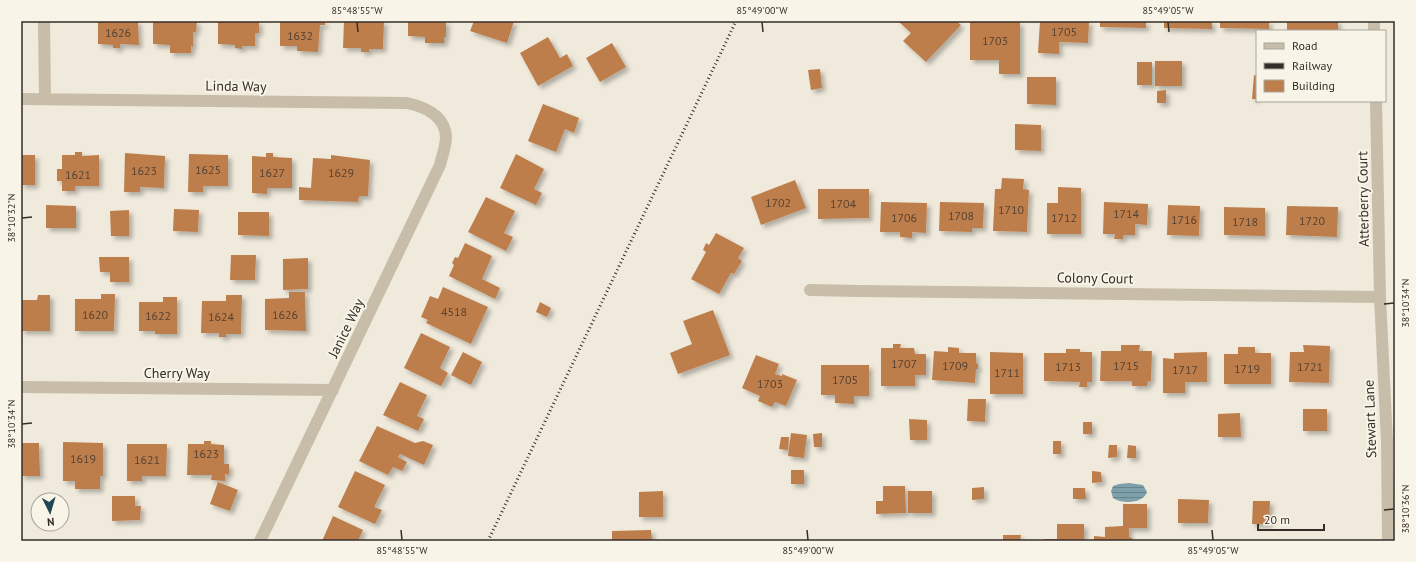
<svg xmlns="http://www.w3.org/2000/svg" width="1416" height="562" viewBox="0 0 1416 562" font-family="'PT Sans',sans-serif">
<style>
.water{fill:url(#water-rules)}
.building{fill:#be7e4c;filter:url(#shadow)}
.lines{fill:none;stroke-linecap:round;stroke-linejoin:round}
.minor{stroke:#c7bda8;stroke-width:12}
.rail{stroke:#352e28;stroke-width:3;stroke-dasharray:1 3;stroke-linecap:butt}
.ticks{fill:none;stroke:#352e28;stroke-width:1.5}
.labels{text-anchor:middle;stroke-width:4;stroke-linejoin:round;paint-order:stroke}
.number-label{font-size:12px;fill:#574231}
.street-label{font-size:14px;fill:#352e28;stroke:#f8f4e8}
.neatline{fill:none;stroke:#352e28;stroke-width:1.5}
.ticks-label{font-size:10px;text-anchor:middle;fill:#352e28}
</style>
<defs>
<pattern id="water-rules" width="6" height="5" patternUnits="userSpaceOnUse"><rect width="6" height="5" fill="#7da0ab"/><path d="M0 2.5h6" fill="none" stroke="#67838b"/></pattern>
<filter id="shadow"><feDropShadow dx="3.5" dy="3.5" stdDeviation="2" flood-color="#0004"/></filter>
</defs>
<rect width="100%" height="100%" fill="#f0eadc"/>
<path class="water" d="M1129 483 1143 485 1147 492C1143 504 1122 504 1113 498L1111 491 1113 486 1119 484Z"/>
<path class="building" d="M98 21H138L139 45 120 44V48H113V45L98 44Z
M153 21H197L196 32H193V47L191 46V53H170V45L153 44Z
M218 21H259V33H255V46H242V49L235 48V45L218 44Z
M280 21H325V25H320L318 52 297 51V46H280Z
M344 21H384L383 49H369V52H361V48H343Z
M408 21H446V37H444V43H425V37L408 36Z
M474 21H514L507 43 470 31Z
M898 21H956L961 25 926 62 903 41 911 33Z
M1040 21H1089L1088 43 1059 42V54L1038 53Z
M1100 21H1146V28L1100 27Z
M1164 21H1212V29L1164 28Z
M1220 21H1269V29L1220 28Z
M1287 21H1338V31H1287Z
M970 22H1020V74H999V60H970Z
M548 37 560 58 567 54 573 66 538 86 520 53Z
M612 43 626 67 600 82 586 58Z
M1155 61H1182V86H1155Z
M1137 62H1152V85H1137Z
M820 69 822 88 811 90 808 70Z
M1254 75 1257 76V99H1252Z
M1027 77H1056V105L1027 104Z
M1166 90V103H1157V91Z
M543 104 579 118 574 133 565 129 556 152 528 141Z
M1015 124 1041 125V151L1015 150Z
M75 152H82V156L99 155V186H75V191H62V181H57V169H62V155H75Z
M125 153 165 156 164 188 140 187V192H124Z
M266 153H273V157L292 158V188H267V194L252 193V156L266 157Z
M189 154 228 155V186H203V192H188Z
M516 154 544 169 534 189 542 193 536 205 500 188Z
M21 155H35V185H21Z
M331 155 370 160 368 196H359L358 202 299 200V187L311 188 313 158 331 159Z
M1002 178 1024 179 1023 189 1029 190 1027 232 993 231 995 189H1001Z
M795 180 806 208 761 225 751 197Z
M1058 187 1081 188V234H1047V203H1058Z
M818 189H869V218L818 219Z
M486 197 515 211 504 233 513 237 506 251 468 232Z
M881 202 927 203 926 233 912 232V238L900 237V232H880Z
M940 202 984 203 983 228H972V232L939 231Z
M1104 202 1148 204 1147 225 1135 224V235H1123V239H1114L1115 234H1103Z
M46 205 76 206V228H46Z
M1168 205 1200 206 1199 236 1167 235Z
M1287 206 1338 207 1337 237 1286 235Z
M1224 207 1265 208V236L1224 235Z
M174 209 199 210 198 232 173 231Z
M129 210V236H111L110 211Z
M238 212H269V236L238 235Z
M716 233 744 248 738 258 742 261 734 274 731 273 719 294 691 279 706 252 703 250 706 243 709 245Z
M465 243 492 256 482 279 500 288 495 299 449 276 454 265 452 263 455 257 458 258Z
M231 255H256L255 280H230Z
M99 257H129V282H110V272H100Z
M308 258V289L283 290V259Z
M443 287 488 307 471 344 426 323 428 320 421 317 430 296 438 299Z
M289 292H305L306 331 265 330V299L289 298Z
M101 294H115L114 331H75V299H101Z
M38 295H50V331H21V300H37Z
M226 295H242L241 334H226V337H219V333H201L202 301H226Z
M163 297H177V334H155V331H139V302H163Z
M540 302 551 308 547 317 536 312Z
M713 310 730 355 678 374 670 353 692 344 683 321Z
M421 333 450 347 440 368 448 373 441 386 404 368Z
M893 344H901L900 348H914L915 354H926V375H915V386H881V348H893Z
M1121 345H1140L1139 351H1152L1151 381H1148L1147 386H1132V381H1100L1101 351H1121Z
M1303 345 1330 346 1329 383 1289 382 1290 352H1304Z
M948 347 959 348V353H976V363L978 364V369H976L975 383 932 380 934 351 948 352Z
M1238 347H1255V353H1271V384H1224V354H1238Z
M1066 349H1080V352H1092V382H1087V387H1079L1080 382 1044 381V353H1066Z
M463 352 482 362 471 385 451 375Z
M990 352 1023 353V394H990Z
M1207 352V382H1185V393H1163V358L1174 359V353Z
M756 355 779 364 775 374 782 376V374L797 380 786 406 775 402 772 407 758 401 760 396 742 388Z
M821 365H869V396H854V404L835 403V395H821Z
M400 382 427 395 417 416 424 419 418 431 383 415Z
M968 399H986L985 422 967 421Z
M1303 409H1327V431H1303Z
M1240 413 1241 437H1218V414Z
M909 419 927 420V440H910Z
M1083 422H1092V434H1083Z
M377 426 415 443 423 441 433 445 424 465 400 454 398 457 407 462 402 471 393 467 388 475 359 461Z
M791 433 807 435 804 458 788 456Z
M822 433V447H814L813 434Z
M781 437H789L788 450 779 449Z
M204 441H211V444L224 445V464H229V475L225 474V481L211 480 212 475H187L188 444H204Z
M1053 441H1061V454H1053Z
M63 442 103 443V476H100V489H75V481H63Z
M21 443H39L40 476H21Z
M127 444H167L166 476H142V481H127Z
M1109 445H1117V457L1108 458Z
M1128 445 1136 446V458H1127Z
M791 470H804V484H791Z
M355 471 385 485 374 507 382 510 375 524 338 507Z
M1092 471 1101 472 1102 482 1092 483Z
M218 482 238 490 230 511 210 504Z
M883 486H905L906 513 876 514V501H883Z
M984 487V499L972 500V488Z
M1073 488H1085L1086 499H1073Z
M663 491V517H639V492Z
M908 491H932V513H908Z
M112 496H135V506H141L140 520 112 521Z
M1178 499 1209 500 1208 523H1178Z
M1253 501H1270L1269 524H1252Z
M1123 504H1147V528H1129V537L1132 538V541H1094V536L1105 537V527L1123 526Z
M333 516 363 530 358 541H322Z
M1057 524H1084V541H1044V539H1057Z
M651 530 652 541H612V531Z
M1003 535H1021L1020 541H1003Z"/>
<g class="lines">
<path class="minor" d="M44 21 45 99
M1374 21V31
M21 99 407 103C425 107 445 115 446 137 446 146 442 156 440 165L260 541
M1376 101 1380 297 1387 442 1388 541
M810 290 858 291 1380 297
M21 387 333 390"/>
<path class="rail" d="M488 541 736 21"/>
</g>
<path class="ticks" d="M357 22 358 32M762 22 763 32M1168 22 1169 32M22 218 32 217M1384 304 1394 303M22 424 32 423M1384 510 1394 509M401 530 402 540M807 530 808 540M1212 530 1213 540"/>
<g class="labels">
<g class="number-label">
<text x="1064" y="36">1705</text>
<text x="118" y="37">1626</text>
<text x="300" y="40">1632</text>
<text x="995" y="45">1703</text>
<text x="208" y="174">1625</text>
<text x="144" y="175">1623</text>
<text x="272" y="177">1627</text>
<text x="341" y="177">1629</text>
<text x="78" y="179">1621</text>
<text x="778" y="207">1702</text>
<text x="843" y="208">1704</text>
<text x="1011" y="214">1710</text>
<text x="1126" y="218">1714</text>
<text x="961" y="220">1708</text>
<text x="904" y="222">1706</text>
<text x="1064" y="222">1712</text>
<text x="1184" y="224">1716</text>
<text x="1312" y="225">1720</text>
<text x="1245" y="226">1718</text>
<text x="454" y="316">4518</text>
<text x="95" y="319">1620</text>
<text x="285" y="319">1626</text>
<text x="158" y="320">1622</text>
<text x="221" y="321">1624</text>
<text x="904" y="368">1707</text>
<text x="955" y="370">1709</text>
<text x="1126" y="370">1715</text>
<text x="1068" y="371">1713</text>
<text x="1310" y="371">1721</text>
<text x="1247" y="373">1719</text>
<text x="1185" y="374">1717</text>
<text x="1007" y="377">1711</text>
<text x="845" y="384">1705</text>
<text x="770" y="388">1703</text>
<text x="206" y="458">1623</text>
<text x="83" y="463">1619</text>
<text x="147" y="464">1621</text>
</g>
<g class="street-label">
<text transform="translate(236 86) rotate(1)" y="5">Linda Way</text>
<text transform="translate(1363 199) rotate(-91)" y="5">Atterberry Court</text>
<text transform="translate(1095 278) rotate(1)" y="5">Colony Court</text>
<text transform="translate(346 328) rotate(-64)" y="5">Janice Way</text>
<text x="177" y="378">Cherry Way</text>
<text transform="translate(1370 419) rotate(-92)" y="5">Stewart Lane</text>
</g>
</g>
<rect width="1416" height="562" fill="none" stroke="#f8f4e8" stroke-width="44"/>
<rect x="1256" y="30" width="130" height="72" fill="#f8f4e8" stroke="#aaa59b"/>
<rect x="1264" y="43" width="20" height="6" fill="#c7bda8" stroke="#aaa59b"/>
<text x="1292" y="50" font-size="12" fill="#352e28">Road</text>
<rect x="1264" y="63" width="20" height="6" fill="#352e28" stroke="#aaa59b"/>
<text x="1292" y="70" font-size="12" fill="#352e28">Railway</text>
<rect x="1264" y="80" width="20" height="12" fill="#be7e4c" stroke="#aaa59b"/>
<text x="1292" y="90" font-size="12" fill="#352e28">Building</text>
<g transform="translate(50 512) rotate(175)"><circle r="19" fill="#f8f4e8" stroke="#aaa59b"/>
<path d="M0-3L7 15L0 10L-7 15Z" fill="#204653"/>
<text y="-6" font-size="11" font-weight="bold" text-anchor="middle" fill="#352e28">N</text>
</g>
<path d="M1258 524v6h66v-6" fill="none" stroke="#352e28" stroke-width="2"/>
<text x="1264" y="524" font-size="12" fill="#352e28" stroke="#f8f4e8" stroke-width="3" paint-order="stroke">20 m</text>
<rect x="22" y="22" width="1372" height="518" class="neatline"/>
<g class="ticks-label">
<text x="357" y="14">85°48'55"W</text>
<text x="762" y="14">85°49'00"W</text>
<text x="1168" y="14">85°49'05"W</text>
<text transform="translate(11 218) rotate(-90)" y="4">38°10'32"N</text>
<text transform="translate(1405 303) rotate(-90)" y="4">38°10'34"N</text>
<text transform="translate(11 424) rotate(-90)" y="4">38°10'34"N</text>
<text transform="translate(1405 509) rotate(-90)" y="4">38°10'36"N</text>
<text x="402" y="554">85°48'55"W</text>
<text x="808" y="554">85°49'00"W</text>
<text x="1213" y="554">85°49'05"W</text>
</g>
</svg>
